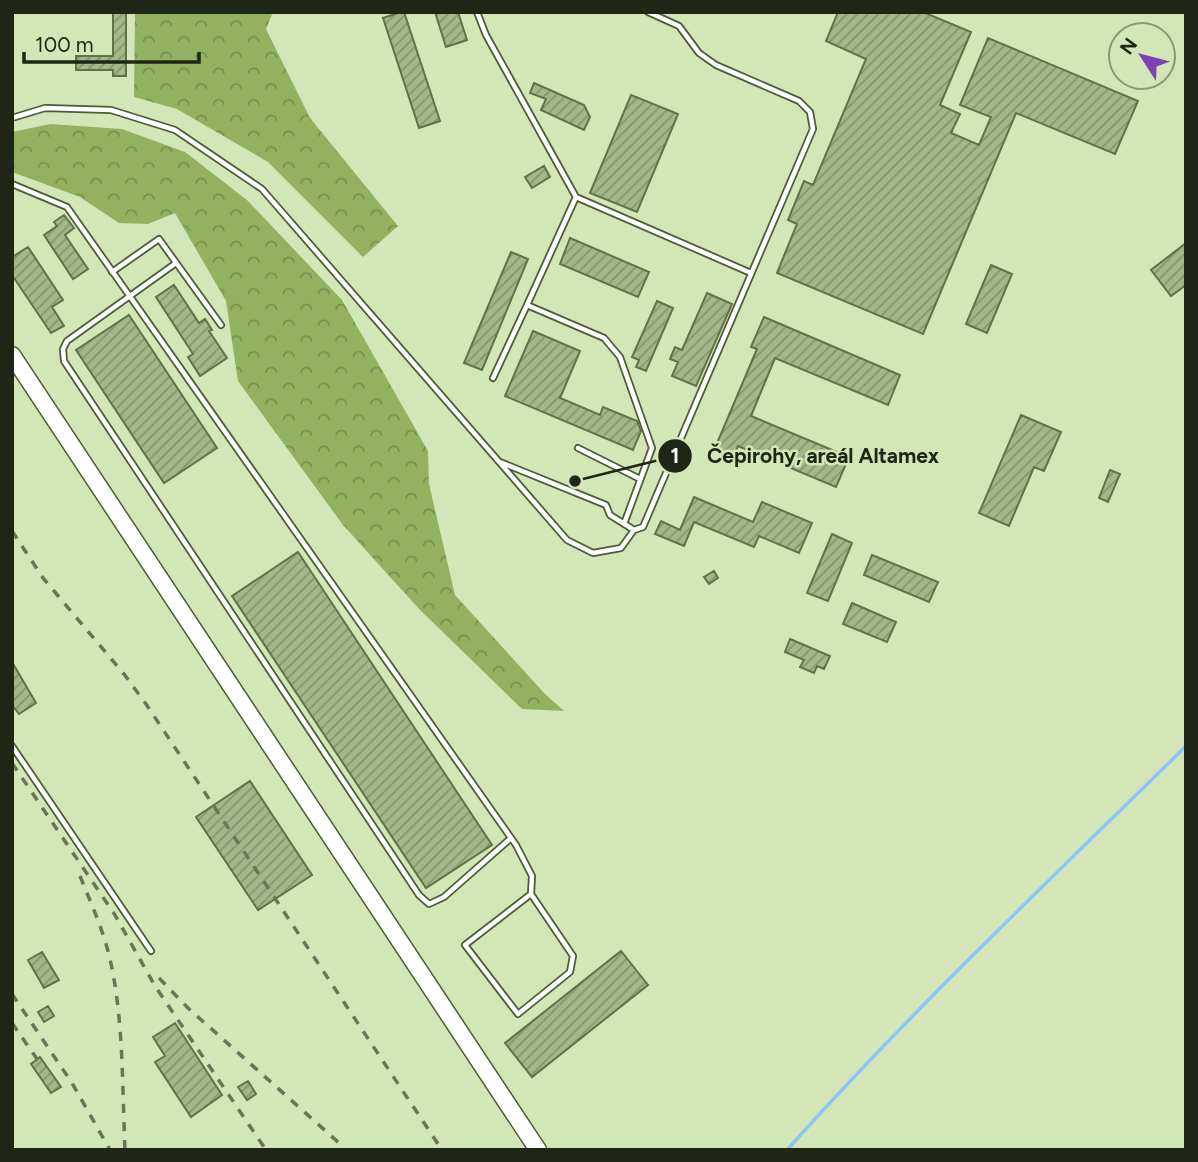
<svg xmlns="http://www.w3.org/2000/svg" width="1198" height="1162" viewBox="0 0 1198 1162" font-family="Figtree,sans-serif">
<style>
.forest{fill:url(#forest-crowns)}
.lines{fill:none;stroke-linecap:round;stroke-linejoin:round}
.stream{stroke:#8ec5f7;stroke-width:3.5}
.building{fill:url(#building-hatch);stroke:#617248;stroke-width:2}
.service-casing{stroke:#4c5c33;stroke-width:8}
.primary-casing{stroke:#4c5c33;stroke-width:19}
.service{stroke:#fff;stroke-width:4.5}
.primary{stroke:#fff;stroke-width:16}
.rail{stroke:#697458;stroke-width:3.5;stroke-dasharray:9 9;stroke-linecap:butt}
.leader{fill:none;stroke:#1f2615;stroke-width:2.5}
.callout-dot{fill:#1f2615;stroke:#d3e6b8;stroke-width:2.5}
.mark-label{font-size:21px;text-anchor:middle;font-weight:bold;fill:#fff}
.callout-label{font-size:21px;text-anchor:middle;font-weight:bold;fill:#1f2615;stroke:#d3e6b8;stroke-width:5;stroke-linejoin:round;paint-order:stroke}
</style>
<defs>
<pattern id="forest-crowns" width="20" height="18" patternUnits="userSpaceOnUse" patternTransform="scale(1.75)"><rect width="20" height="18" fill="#93b261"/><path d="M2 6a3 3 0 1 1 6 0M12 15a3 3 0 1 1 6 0" fill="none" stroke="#77914f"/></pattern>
<pattern id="building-hatch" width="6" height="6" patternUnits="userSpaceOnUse" patternTransform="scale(1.75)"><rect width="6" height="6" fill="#a4b78a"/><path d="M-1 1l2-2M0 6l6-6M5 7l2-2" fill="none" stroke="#859570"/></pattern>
</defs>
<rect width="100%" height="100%" fill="#d3e6b8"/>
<path class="forest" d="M135 12H273L266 29 310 118 398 226 363 257 268 162 177 109 134 97Z
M50 124 122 129 185 152 247 200 342 300 428 451 429 484 455 595 545 694 564 711 522 709 420 610 343 525 238 381 226 301 175 213 148 224 119 223 80 197 12 172V132Z"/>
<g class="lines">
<path class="stream" d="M787 1150C913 1009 1051 879 1186 746"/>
</g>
<path class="building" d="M113 12H126V76H113V70H76V56H113Z
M401 12H404L440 121 419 128 383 18Z
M435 12H458L467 40 446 47Z
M838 12H923L971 32 940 105 960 114 951 133 979 145 991 117 960 105 988 38 1138 101 1115 154 1016 113 923 334 777 273 797 224 788 220 804 181 813 185 866 59 826 41Z
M534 83 584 105 590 117 584 130 541 110 546 99 530 93Z
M631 95 678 114 637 212 590 193Z
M544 166 550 177 532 188 525 177Z
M64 215 74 228 65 235 88 269 73 279 44 235 57 226 54 222Z
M570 238 649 272 638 297 560 264Z
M1186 243V285L1171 296 1151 270Z
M28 247 63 300 52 307 64 326 51 333 12 275V257Z
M511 252 528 259 482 370 464 363Z
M991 265 1012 274 987 333 966 324Z
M174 285 199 323 205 319 212 330 209 331 227 358 200 376 188 357 193 354 156 297Z
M707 293 732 304 696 386 672 376 678 362 670 359 675 347 682 350Z
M657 301 673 308 646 371 636 367 639 360 632 357Z
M129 315 217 448 164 483 76 350Z
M764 317 900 375 888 405 775 358 751 416 849 457 836 487 738 446 734 456 715 448 757 349 751 347Z
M533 331 580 351 560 398 600 415 603 407 637 421 641 431 633 450 505 396Z
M1021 415 1061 432 1044 471 1034 467 1009 526 979 513Z
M1110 470 1120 474 1108 502 1099 498Z
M694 497 753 522 762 502 812 523 799 553 759 536 754 547 694 522 684 546 655 534 661 521 680 530Z
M832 534 852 543 828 601 807 593Z
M298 552 492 845 426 888 232 596Z
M872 555 938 582 929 602 864 575Z
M714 571 718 578 709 584 704 577Z
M852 603 896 622 887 642 843 624Z
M790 639 830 656 824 669 817 666 814 673 800 667 804 660 785 652Z
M12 662 36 703 19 714 12 705Z
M250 781 312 875 258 910 196 817Z
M621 951 648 985 532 1077 505 1043Z
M42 952 59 980 44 988 28 960Z
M48 1006 54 1016 44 1022 38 1012Z
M175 1023 222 1095 191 1117 155 1062 165 1056 153 1037Z
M40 1057 61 1087 51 1093 31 1064Z
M248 1081 256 1094 247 1100 238 1087Z"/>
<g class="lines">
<defs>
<path id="service" d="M477 12 486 35 576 197 751 273
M12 118 45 108 111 110 175 130 262 189 567 540 593 553 621 548 634 530 610 515 606 505 500 462
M12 184 67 207 516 845 532 876 531 894 573 956 570 972 518 1014 465 945 531 894
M176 263 67 341 63 349 64 361 419 895 429 904 444 897 511 838
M112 272 159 239 221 325
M527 305 576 197
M493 378 527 305 604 338 620 357 652 448 624 524
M578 448 640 479
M634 530 643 527 813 129 810 112 799 101 716 65 699 53 679 26 648 12
M12 746 151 951"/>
<path id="primary" d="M12 355 538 1150"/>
</defs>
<use href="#service" class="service-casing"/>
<use href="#primary" class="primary-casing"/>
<use href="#service" class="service"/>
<use href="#primary" class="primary"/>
<path class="rail" d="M12 531 43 578 124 674 146 704 442 1150
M12 763 115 915 155 986 264 1147
M80 876C90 901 101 925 108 951 124 1013 122 1086 125 1150
M159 978 188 1008 339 1143
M12 994 72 1083 110 1150
M12 1023 37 1059"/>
</g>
<path class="leader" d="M575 481L675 456"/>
<g class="callout-dot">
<circle cx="575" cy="481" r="7"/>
<circle cx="675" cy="456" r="18"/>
</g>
<g class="mark-label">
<text x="675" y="463">1</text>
</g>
<g class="callout-label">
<text x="823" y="463">Čepirohy, areál Altamex</text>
</g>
<rect width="1198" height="1162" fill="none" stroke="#1f2615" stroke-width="28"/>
<g transform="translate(1142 56) rotate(306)"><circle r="33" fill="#d3e6b8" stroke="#8b9977" stroke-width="2"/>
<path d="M0-5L12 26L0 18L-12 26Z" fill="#8141b6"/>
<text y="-10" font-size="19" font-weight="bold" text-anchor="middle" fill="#1f2615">N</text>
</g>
<path d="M24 52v10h175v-10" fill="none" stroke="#1f2615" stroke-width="3.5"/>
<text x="35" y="52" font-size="21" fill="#1f2615" stroke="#d3e6b8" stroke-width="5" paint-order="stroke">100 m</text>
</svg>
